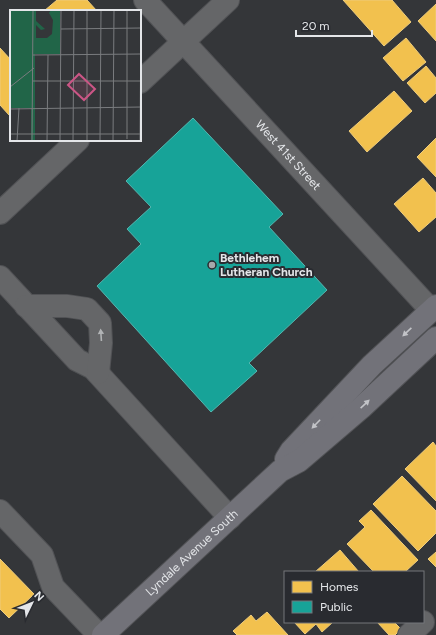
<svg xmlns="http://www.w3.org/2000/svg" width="436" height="635" viewBox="0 0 436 635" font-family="Figtree,sans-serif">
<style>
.homes{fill:#f2c14e;stroke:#eecc7c}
.public{fill:#17a398;stroke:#54b7b0}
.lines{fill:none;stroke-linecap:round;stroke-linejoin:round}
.minor-casing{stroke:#515255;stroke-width:24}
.major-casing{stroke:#515255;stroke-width:24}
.minor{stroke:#656668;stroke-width:22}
.major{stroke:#727279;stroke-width:22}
.oneway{fill:#c2c3c7}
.oneway2{fill:#b1b3b5}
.poi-dot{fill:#a6a8ab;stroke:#292b30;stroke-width:1.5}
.labels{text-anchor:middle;stroke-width:4;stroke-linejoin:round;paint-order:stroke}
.street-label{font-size:12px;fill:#e4e6e9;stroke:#292b30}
.poi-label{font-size:12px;font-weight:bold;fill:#e4e6e9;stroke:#292b30;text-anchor:start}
.inset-road{fill:none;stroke:#7a7c7f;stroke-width:1}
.view{fill:#cc5686;fill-opacity:0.15;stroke:#cc5686;stroke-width:2}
.inset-edge{fill:none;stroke:#e4e6e9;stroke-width:2}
</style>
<rect width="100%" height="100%" fill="#343639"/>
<path class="homes" d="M57 0H87L97 11H44Z
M343 0H392L411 22 384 46Z
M436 4V41L418 21Z
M406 38 426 62 403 81 383 58Z
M0 48 11 60V113L9 115 0 105Z
M426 66 436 78V93L425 103 407 83Z
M394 91 412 111 367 152 349 131Z
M436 138V177L417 157Z
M423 178 436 193V217L419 232 394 204Z
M433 442 436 446V501L405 469Z
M402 476 436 511V533L418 551 373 504Z
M371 510 418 560 405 572H374L347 544 365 527 359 521Z
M340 550 359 572H315Z
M436 552V567L428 559Z
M0 559 34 594 9 618 0 609Z
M267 612 288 635H237L233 631 251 615 256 621Z
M294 622H333L322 632 316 624 305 634Z
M377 622H394L401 629 395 635H389Z"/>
<path class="public" d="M193 118 283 214 269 227 327 290 249 363 257 371 211 412 97 286 141 244 127 229 151 207 126 181Z"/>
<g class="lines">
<defs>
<g id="minor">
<path id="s1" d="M145 0 431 310"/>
<path d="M140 82 228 0"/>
<path d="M0 213 78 140"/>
<path d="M0 277 77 360 93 368 230 518"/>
<path d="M26 306H67L87 309 100 323 101 343 98 373"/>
<path d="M0 511 42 555 53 587 99 635"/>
<path d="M409 635 423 622"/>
</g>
<g id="major">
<path d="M286 459 291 451 372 365 436 306"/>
<path id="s2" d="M103 635 280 471 299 461 361 408 436 338"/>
</g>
</defs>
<use href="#minor" class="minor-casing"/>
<use href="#major" class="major-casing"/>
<use href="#minor" class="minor"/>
<use href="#major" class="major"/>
</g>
<defs><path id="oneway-solid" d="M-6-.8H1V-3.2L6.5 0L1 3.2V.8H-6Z"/></defs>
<g class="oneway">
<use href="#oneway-solid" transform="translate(407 332) rotate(137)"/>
<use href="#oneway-solid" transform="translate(365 404) rotate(-43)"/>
<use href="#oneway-solid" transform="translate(316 424) rotate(134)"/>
</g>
<use class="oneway2" href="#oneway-solid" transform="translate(101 335) rotate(-94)"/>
<circle class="poi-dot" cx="212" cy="265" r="4"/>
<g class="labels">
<g class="street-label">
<text dy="4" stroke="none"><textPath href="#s1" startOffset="211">West 41st Street</textPath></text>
<text dy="4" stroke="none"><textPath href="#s2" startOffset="121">Lyndale Avenue South</textPath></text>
</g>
<g class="poi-label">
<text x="220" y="262">Bethlehem<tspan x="220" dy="14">Lutheran Church</tspan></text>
</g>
</g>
<g transform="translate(10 10)">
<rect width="131" height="131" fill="#343639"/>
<path d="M0 0H26V11L35 19 31 20 26 15V28H37L42 24 43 10 39 3 41 0H50V44H25V131H21V98H0Z" fill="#216548"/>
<path class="inset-road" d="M51 19 131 18M23 45 131 44M23 71H76M77 71H131M0 77 24 58M0 99 131 97M0 124H131M117 129V0M7 131 9 98M22 131 23 0M37 131 38 45M50 131 51 0M63 131 64 0M77 131V0M90 131 91 0M103 131 104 0M130 131 131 0"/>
<path class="view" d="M69 64 85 79 74 90 58 75Z"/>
<rect width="131" height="131" class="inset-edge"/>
</g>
<rect x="284" y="571" width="140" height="52" fill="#292b30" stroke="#74767a"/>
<rect x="292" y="581" width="20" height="12" fill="#f2c14e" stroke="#74767a"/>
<text x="320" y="591" font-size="12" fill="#e4e6e9">Homes</text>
<rect x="292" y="601" width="20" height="12" fill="#17a398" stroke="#74767a"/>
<text x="320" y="611" font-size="12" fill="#e4e6e9">Public</text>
<g transform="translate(32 603) rotate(47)" stroke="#292b30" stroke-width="3" paint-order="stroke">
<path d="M0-3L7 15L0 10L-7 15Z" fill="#e4e6e9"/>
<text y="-6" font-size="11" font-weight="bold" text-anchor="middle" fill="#e4e6e9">N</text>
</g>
<path d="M296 30v6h76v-6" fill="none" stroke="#e4e6e9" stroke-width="2"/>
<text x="302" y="30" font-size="12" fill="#e4e6e9" stroke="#292b30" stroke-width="3" paint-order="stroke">20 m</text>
</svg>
